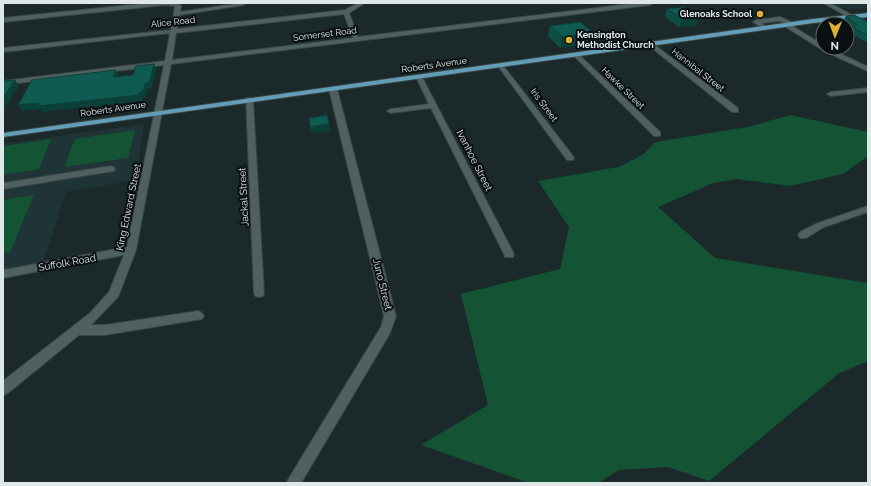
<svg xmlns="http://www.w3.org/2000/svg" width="871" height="486" viewBox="0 0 871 486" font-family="Raleway,sans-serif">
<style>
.built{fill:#1e3436}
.green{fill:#145434}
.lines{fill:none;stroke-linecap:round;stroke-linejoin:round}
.minor-casing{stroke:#394546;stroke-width:2}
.major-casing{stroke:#394546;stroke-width:2}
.minor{fill:#505f60;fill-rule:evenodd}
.major{fill:#639eb6;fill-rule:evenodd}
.wall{fill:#0e4e46}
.shaded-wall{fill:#0b4039}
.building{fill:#105b51;stroke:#0b4039}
.poi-dot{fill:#e0b034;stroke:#0a1011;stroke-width:1.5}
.labels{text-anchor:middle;stroke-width:4;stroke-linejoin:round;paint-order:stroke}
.far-poi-label{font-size:9px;font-weight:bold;fill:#dfe8e9;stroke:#0a1011;text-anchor:end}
.far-street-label{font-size:9px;fill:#dfe8e9;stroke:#0a1011}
.street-label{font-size:10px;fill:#dfe8e9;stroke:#0a1011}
</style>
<rect width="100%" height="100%" fill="#1b292a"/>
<path class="built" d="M832 3H868V8L847 9Z
M144 124 136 180 66 192 43 263 3 270V144Z"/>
<path class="green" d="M790 115 868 132V156L843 174 790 186 737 179 713 183 658 207 715 258 868 283V361L838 374 709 481 668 467 619 470 598 483H529L421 445 488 405 461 294 560 269 569 227 538 181 619 167 644 154 655 142 748 127Z
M135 130 128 158 64 167 75 139Z
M51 139 39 169 3 175V146Z
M34 195 10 252 3 253V200Z"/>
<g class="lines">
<defs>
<path id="minor" d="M149 3H178L181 6 180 12 241 3 244 5 179 15 177 29 345 10 358 3H365L349 13 358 37 637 3H653L650 5 171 64 136 250 118 297 91 325H105L198 311 202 313 204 316 202 319 105 335H79L8 393 3 395V381L90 313 109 292 124 255 3 278V270L127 247 164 65 3 85V81L165 61 170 33 3 52V48L171 30 175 6 165 5 3 22V18ZM344 14 353 38 172 60 176 33Z
M823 3H830L868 24V28Z
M780 17 794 23V25H791L823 45V48H828L868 67V71L826 52 784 26 783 25 785 23 779 21 761 23 768 28 765 30 753 22 756 20Z
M648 43H652L738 108V112H732L648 45Z
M574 54H578L660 132V136H654L574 56Z
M498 64H502L573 156 574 158 573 160H567L498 66Z
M419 75 422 77 514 254 513 257H505L504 254 431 108 391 113 387 111 391 109 429 104 416 77Z
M333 87 337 89 396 316 390 333 301 483H286L381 327 384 316 329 89Z
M868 88V92L831 96 827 94 831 92Z
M246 98H252L253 100 264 293 263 296 259 297 255 296 254 293Z
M111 166 114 167 115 169 114 171 3 189V183Z
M868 206V212L824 227 806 238H800L798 235 800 232 818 223Z"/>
<path id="major" d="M868 13V17L813 23 3 137V133L813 19Z"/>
</defs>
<use href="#minor" class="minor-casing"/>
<use href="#major" class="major-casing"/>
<use href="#minor" class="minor"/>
<use href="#major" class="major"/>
</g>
<path class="wall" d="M667 9 699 17 696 25 679 27 665 17Z
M846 16 868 22V43L850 33 852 29 847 25V24H846L843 21Z
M550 26 590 44 560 48 548 36Z"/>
<path class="shaded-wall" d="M699 17 696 25 679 27 682 19Z
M593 33 590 44 560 48 562 37Z
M154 64 156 69 152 88 148 89 146 97H143L142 101 42 112 40 109 22 111 18 105 140 92 145 83Z
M116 70 118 75 116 83 113 77Z
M15 80 19 86 3 110V98Z
M329 124 330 131 311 133 310 127Z"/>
<path class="building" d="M684 7 699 17 682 19 667 9Z
M854 15 868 22V36L853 27 857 25 846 16Z
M580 22 593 33 562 37 550 26Z
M154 64 149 83H145L143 91 140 92 139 95 38 106 39 103 18 105 32 80 116 70 113 77 133 75 136 66Z
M15 80 3 98V81Z
M327 115 329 124 310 127 309 118Z"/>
<g class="poi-dot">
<circle cx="760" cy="14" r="4"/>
<circle cx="569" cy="40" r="4"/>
</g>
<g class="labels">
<g class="far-poi-label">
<text x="752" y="17">Glenoaks School</text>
<text x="577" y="38" text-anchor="start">Kensington<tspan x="577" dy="10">Methodist Church</tspan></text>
</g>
<g class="far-street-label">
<text transform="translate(173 22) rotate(-6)" y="3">Alice Road</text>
<text transform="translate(325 34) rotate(-7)" y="3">Somerset Road</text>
<text transform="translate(434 65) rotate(-8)" y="3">Roberts Avenue</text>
<text transform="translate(698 70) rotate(38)" y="3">Hannibal Street</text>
<text transform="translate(623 88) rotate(44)" y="3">Hawke Street</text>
<text transform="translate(544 105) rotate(53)" y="3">Iris Street</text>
<text transform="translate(113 109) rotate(-8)" y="3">Roberts Avenue</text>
</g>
<g class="street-label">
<text transform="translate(475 160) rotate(63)" y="4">Ivanhoe Street</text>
<text transform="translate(243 197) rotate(-93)" y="4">Jackal Street</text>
<text transform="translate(128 207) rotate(-78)" y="4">King Edward Street</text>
<text transform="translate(67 262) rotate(-10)" y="4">Suffolk Road</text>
<text transform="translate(383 284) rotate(76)" y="4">Juno Street</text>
</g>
</g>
<rect width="871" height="486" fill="none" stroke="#dfe8e9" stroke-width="8"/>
<g transform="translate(835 36) rotate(181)"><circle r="19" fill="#0a1011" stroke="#5f6667"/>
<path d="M0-3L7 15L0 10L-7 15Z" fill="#e0b034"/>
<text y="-6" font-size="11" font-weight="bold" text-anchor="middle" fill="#dfe8e9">N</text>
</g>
</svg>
